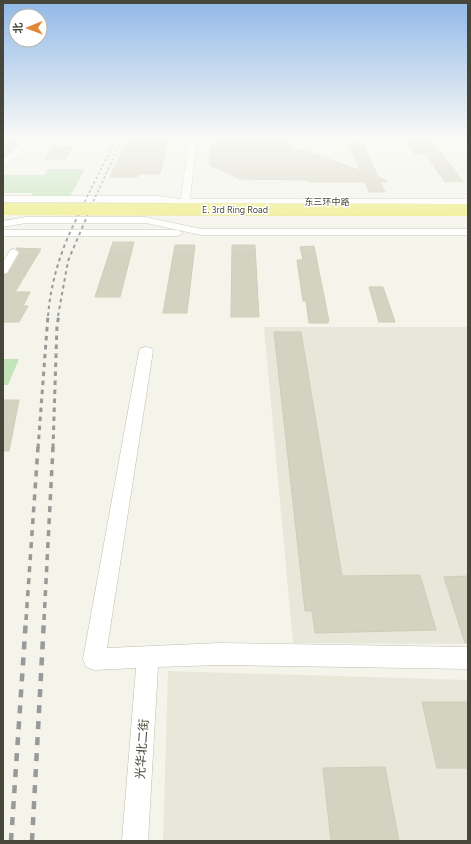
<svg xmlns="http://www.w3.org/2000/svg" width="471" height="844" viewBox="0 0 471 844" font-family="Figtree,'Noto Sans SC',sans-serif">
<style>
.residential{fill:#e7e7da}
.green{fill:#c3e3b9}
.building{fill:#d4d3c2;stroke:#cecdb6}
.lines{fill:none;stroke-linecap:round;stroke-linejoin:round}
.minor-casing{stroke:#bebeaf;stroke-width:1}
.minor{fill:#fff;fill-rule:evenodd}
.rail-far4{stroke:#999;stroke-width:1.5;stroke-dasharray:2.5 2.5;stroke-linecap:butt}
.rail-far3{stroke:#999;stroke-width:2;stroke-dasharray:3.5 3.5;stroke-linecap:butt}
.rail-far2{stroke:#999;stroke-width:3;stroke-dasharray:4.5 4.5;stroke-linecap:butt}
.rail-far1{stroke:#999;stroke-width:3.5;stroke-dasharray:6 6;stroke-linecap:butt}
.rail{stroke:#999;stroke-width:4.5;stroke-dasharray:8 8;stroke-linecap:butt}
.highway-bridge-casing{stroke:#ccc74d;stroke-width:12;stroke-linecap:butt}
.highway-bridge{stroke:#eeed7c;stroke-width:12}
.labels{text-anchor:middle;stroke-width:3;stroke-linejoin:round;paint-order:stroke}
.far-street-label{font-size:9px;fill:#47463a;stroke:#fff}
.near-street-label{font-size:12px;fill:#47463a;stroke:#fff}
</style>
<rect width="100%" height="100%" fill="#f4f4eb"/>
<path class="residential" d="M264 327H468V644L293 643Z
M168 671 468 680V841H163Z"/>
<path class="green" d="M3 137H23L14 150 3 160Z
M48 169H85L70 196H31L33 193H3V175H44Z
M3 359H19L8 385H3Z"/>
<path class="building" d="M129 137H169L160 174H138L137 177H110Z
M268 137 287 138 291 151 304 150 361 171 347 142H362L378 177 387 181 386 182H380L385 192H369L365 182H309L308 180 240 179 210 165 211 143H217L218 139Z
M403 138H429L463 181 445 182 425 153 414 154Z
M52 147H72L65 159H45Z
M113 242H134L120 297H95Z
M175 245H195L187 313H163Z
M232 245H255L259 317H231Z
M314 246 329 321H328V323H309L306 301H303L297 260H303L300 247Z
M16 248 41 249 15 292H30L23 306H28L19 322H3V275L8 274 20 253Z
M369 287H383L395 322H379Z
M274 332H301L342 576 420 575 436 630 315 633 312 611H305Z
M3 400H19L9 451H3Z
M468 576V643H465L444 577Z
M422 702H468V768H437Z
M385 767 399 841H331L323 768Z"/>
<g class="lines">
<defs>
<path id="minor" d="M25 137H32L21 154 3 166V160L15 150Z
M189 137H197L190 199H468V205H185L159 211 156 210 154 208 156 206 170 203 3 202V196H159L181 199Z
M26 217H146L201 229H468V235H201L146 223H26L3 227V221Z
M3 230H178L183 233 178 236H3Z
M14 249 19 252 7 273 3 274V262L10 250Z
M146 347 151 348 153 351 107 648 220 643 468 647V669L220 665 158 667 148 841H122L136 668 94 670 86 667 83 659 139 351 141 348Z"/>
</defs>
<use href="#minor" class="minor-casing"/>
<use href="#minor" class="minor"/>
<path class="rail-far4" d="M78 215 117 137
M87 215 123 137"/>
<path class="rail-far3" d="M48 316C51 280 62 246 79 214
M58 316 68 261 88 214"/>
<path class="rail-far2" d="M38 448 48 315
M53 448 57 325 59 315"/>
<path class="rail-far1" d="M26 620 38 447
M44 620 53 447"/>
<path class="rail" d="M11 841 26 619
M32 841 44 619"/>
<defs>
<path id="highway-bridge" d="M3 209 468 210"/>
</defs>
<use href="#highway-bridge" class="highway-bridge-casing"/>
<use href="#highway-bridge" class="highway-bridge"/>
</g>
<linearGradient id="sky" x2="0" y2="1"><stop stop-color="#91b8e8"/><stop offset="0.54" stop-color="#fafaf6"/><stop offset="1" stop-color="#fafaf6" stop-opacity="0"/></linearGradient>
<rect width="471" height="255" fill="url(#sky)"/>
<g class="labels">
<g class="far-street-label">
<text x="327" y="205">东三环中路</text>
<text x="235" y="213">E. 3rd Ring Road</text>
</g>
<g class="near-street-label">
<text transform="translate(142 749) rotate(-86)" y="4">光华北二街</text>
</g>
</g>
<rect width="471" height="844" fill="none" stroke="#47463a" stroke-width="8"/>
<g transform="translate(28 28) rotate(269)"><circle r="19" fill="#ffffff" stroke="#b5b5b0"/>
<path d="M0-3L7 15L0 10L-7 15Z" fill="#e28734"/>
<text y="-6" font-size="11" font-weight="bold" text-anchor="middle" fill="#47463a">北</text>
</g>
</svg>
